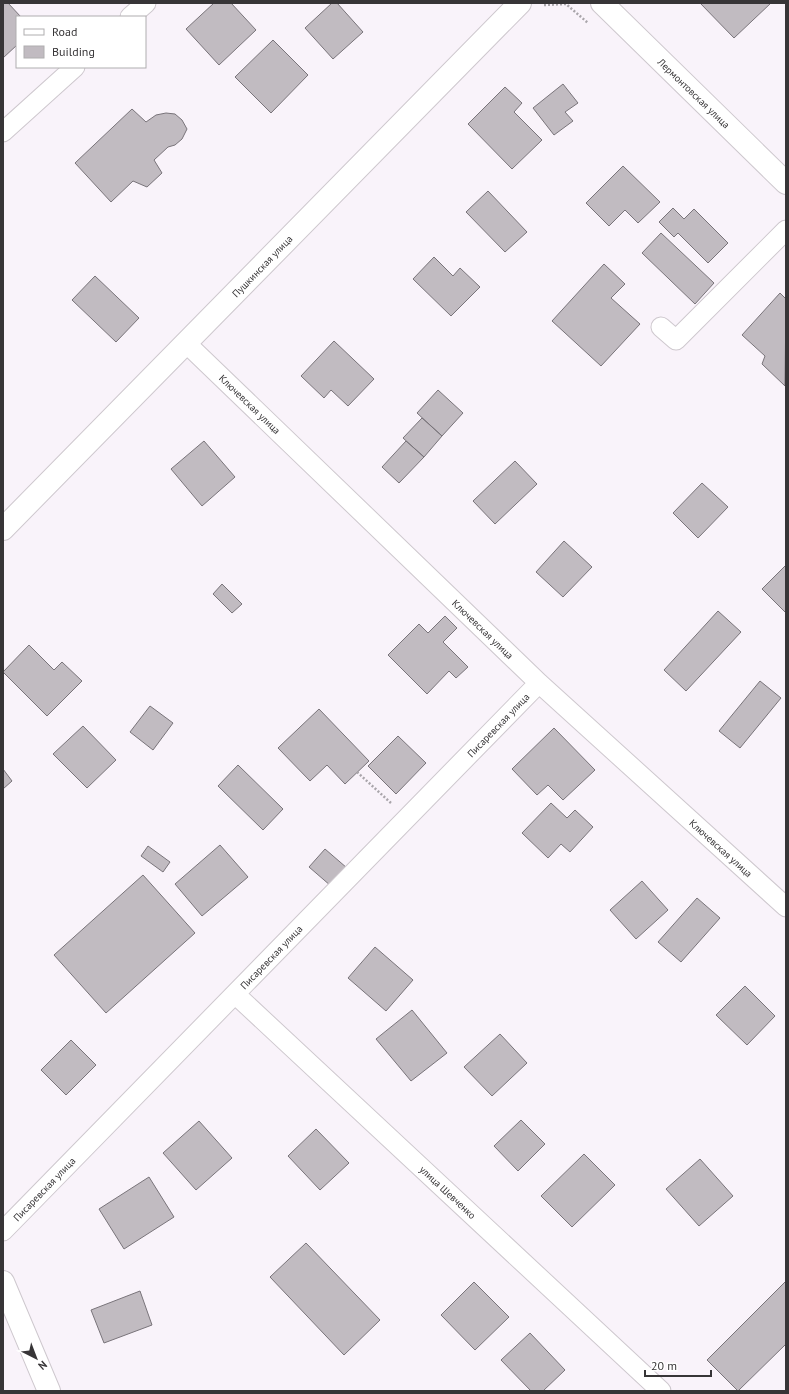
<svg xmlns="http://www.w3.org/2000/svg" width="789" height="1394" viewBox="0 0 789 1394" font-family="'PT Sans',sans-serif">
<style>
.building{fill:#c1bbc1;stroke:#79747a}
.lines{fill:none;stroke-linecap:round;stroke-linejoin:round}
.minor-casing{stroke:#cec8ce;stroke-width:21}
.tertiary-casing{stroke:#cec8ce;stroke-width:24}
.path{stroke:#a9a5aa;stroke-width:2.5;stroke-dasharray:2 2;stroke-linecap:butt}
.minor{stroke:#fff;stroke-width:19}
.tertiary{stroke:#fff;stroke-width:22}
.labels{text-anchor:middle;stroke-width:3;stroke-linejoin:round;paint-order:stroke}
.street-label{font-size:10px;fill:#373537;stroke:#fff}
</style>
<rect width="100%" height="100%" fill="#f9f3fa"/>
<path class="building" d="M3 3H8L21 17H17V45L3 58Z
M214 3H231L256 30 219 65 186 29Z
M332 3H337L363 32 333 59 305 28Z
M700 3H771L734 38Z
M273 40 308 75 271 113 235 77Z
M563 84 578 103 565 112 573 121 554 135 533 108Z
M505 87 522 103 514 112 542 140 512 169 468 124Z
M132 109 146 122 156 115 166 113 175 114 182 120 187 129 182 139 175 145 168 147 154 160 162 173 147 187 133 181 111 202 75 163Z
M623 166 660 202 638 223 625 210 609 226 586 203Z
M488 191 527 232 505 252 466 212Z
M673 208 684 219 694 209 728 243 708 263 678 233 674 237 659 222Z
M661 233 714 283 695 304 642 253Z
M434 257 453 276 460 268 480 287 451 316 413 279Z
M604 264 625 284 611 298 640 324 601 366 552 321Z
M95 276 139 318 116 342 72 300Z
M780 293 786 299 785 386 762 364 765 356 742 335Z
M334 341 374 379 348 406 331 390 324 398 301 376Z
M438 390 463 413 442 436 417 413Z
M422 418 442 436 424 457 403 438Z
M204 441 235 477 202 506 171 469Z
M406 441 424 457 399 483 382 467Z
M515 461 537 484 495 524 473 501Z
M702 483 728 507 698 538 673 513Z
M564 541 592 567 563 597 536 572Z
M786 565V612H785L762 589Z
M222 584 242 604 232 613 213 594Z
M718 611 741 632 686 691 664 670Z
M445 616 457 628 443 642 468 667 456 678 449 671 427 694 388 655 419 624 428 633Z
M29 645 54 670 62 662 82 681 47 716 3 672Z
M760 681 781 698 740 748 719 731Z
M150 706 173 723 153 750 130 732Z
M319 709 369 761 345 784 327 765 310 781 278 748Z
M83 726 116 760 87 788 53 754Z
M554 728 595 770 563 800 548 785 537 795 512 769Z
M398 736 426 763 396 794 368 766Z
M238 765 283 809 263 830 218 786Z
M3 769 12 781 3 789Z
M551 803 567 818 575 810 593 827 570 852 561 844 548 858 522 833Z
M220 845 248 877 202 916 175 884Z
M148 846 170 862 163 872 141 856Z
M325 849 347 868 331 886 309 867Z
M143 875 195 933 106 1013 54 955Z
M642 881 668 910 636 939 610 910Z
M697 898 720 918 681 962 658 942Z
M375 947 413 980 386 1011 348 978Z
M745 986 775 1016 747 1045 716 1015Z
M412 1010 447 1053 411 1081 376 1039Z
M500 1034 527 1063 492 1096 464 1067Z
M71 1040 96 1065 66 1095 41 1070Z
M521 1120 545 1144 518 1171 494 1146Z
M199 1121 232 1158 196 1190 163 1153Z
M316 1129 349 1163 320 1190 288 1156Z
M584 1154 615 1185 572 1227 541 1196Z
M700 1159 733 1196 699 1226 666 1189Z
M149 1177 174 1217 124 1249 99 1209Z
M306 1243 380 1320 344 1355 270 1277Z
M786 1281V1344L738 1391 707 1360Z
M474 1282 509 1317 475 1350 441 1315Z
M140 1291 152 1325 104 1343 91 1310Z
M530 1333 565 1370 543 1391H531L501 1360Z"/>
<g class="lines">
<defs>
<path id="minor" d="M130 17 146 3
M3 132 75 67
M661 327 676 340 786 230
M186 343 539 683 786 907
M235 994 661 1391
M3 1231 539 683"/>
<path id="tertiary" d="M602 3 786 183
M3 529 520 3
M3 1282 49 1391"/>
</defs>
<use href="#minor" class="minor-casing"/>
<use href="#tertiary" class="tertiary-casing"/>
<path class="path" d="M544 5 566 4 588 23
M357 772 392 804"/>
<use href="#minor" class="minor"/>
<use href="#tertiary" class="tertiary"/>
</g>
<g class="labels">
<g class="street-label">
<text transform="translate(694 93) rotate(44)" y="4">Лермонтовская улица</text>
<text transform="translate(262 266) rotate(-46)" y="4">Пушкинская улица</text>
<text transform="translate(250 404) rotate(44)" y="4">Ключевская улица</text>
<text transform="translate(483 629) rotate(44)" y="4">Ключевская улица</text>
<text transform="translate(498 725) rotate(-46)" y="4">Писаревская улица</text>
<text transform="translate(721 848) rotate(42)" y="4">Ключевская улица</text>
<text transform="translate(271 957) rotate(-46)" y="4">Писаревская улица</text>
<text transform="translate(44 1189) rotate(-46)" y="4">Писаревская улица</text>
<text transform="translate(448 1192) rotate(43)" y="4">улица Шевченко</text>
</g>
</g>
<rect width="789" height="1394" fill="none" stroke="#373537" stroke-width="8"/>
<rect x="16" y="16" width="130" height="52" fill="#ffffff" stroke="#afaeaf"/>
<rect x="24" y="29" width="20" height="6" fill="#ffffff" stroke="#afaeaf"/>
<text x="52" y="36" font-size="12" fill="#373537">Road</text>
<rect x="24" y="46" width="20" height="12" fill="#c1bbc1" stroke="#afaeaf"/>
<text x="52" y="56" font-size="12" fill="#373537">Building</text>
<g transform="translate(36 1358) rotate(138)" stroke="#ffffff" stroke-width="3" paint-order="stroke">
<path d="M0-3L7 15L0 10L-7 15Z" fill="#373537"/>
<text y="-6" font-size="11" font-weight="bold" text-anchor="middle" fill="#373537">N</text>
</g>
<path d="M645 1370v6h66v-6" fill="none" stroke="#373537" stroke-width="2"/>
<text x="651" y="1370" font-size="12" fill="#373537" stroke="#ffffff" stroke-width="3" paint-order="stroke">20 m</text>
</svg>
